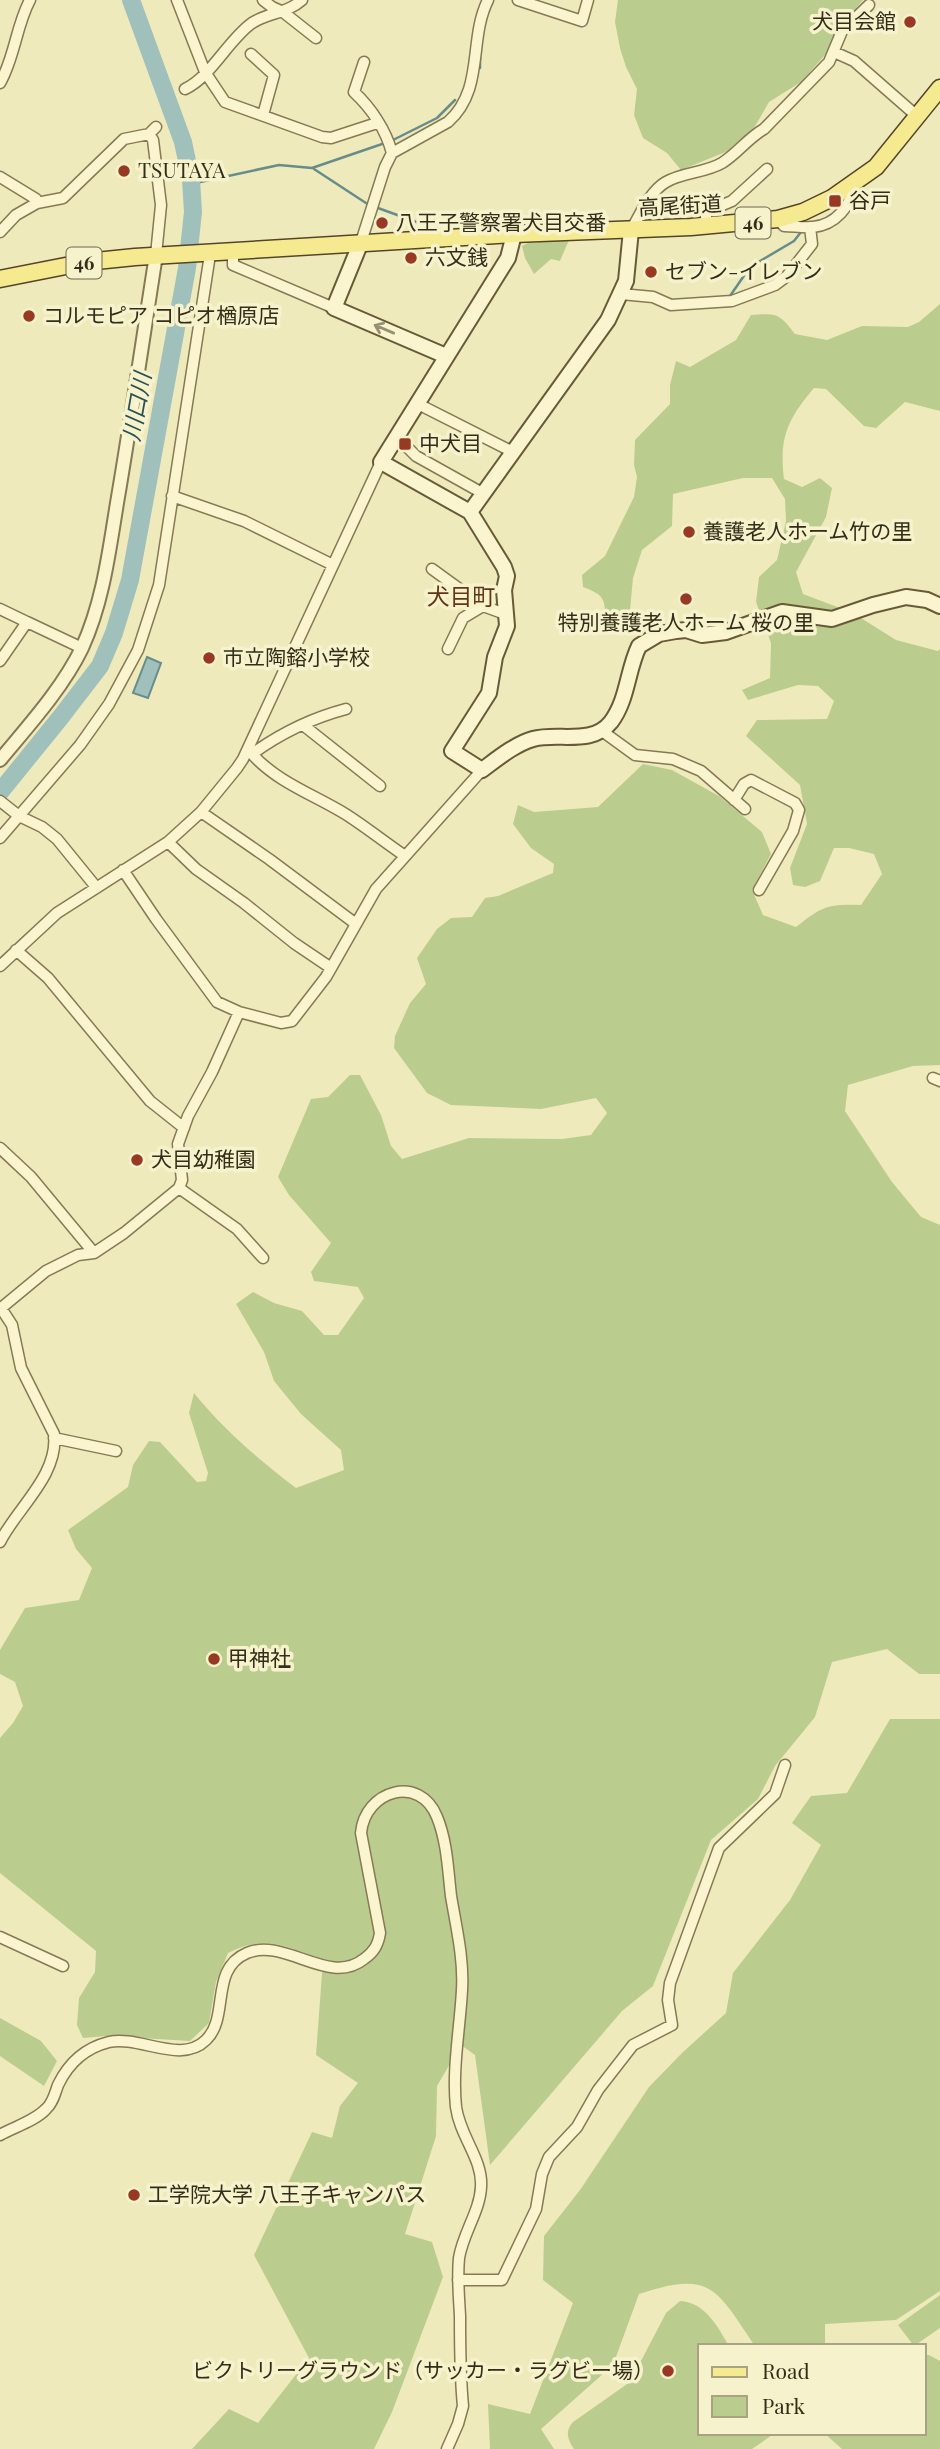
<svg xmlns="http://www.w3.org/2000/svg" width="940" height="2449" viewBox="0 0 940 2449" font-family="'Playfair Display','Noto Sans JP',serif">
<style>
.green{fill:#bacd8f}
.water{fill:#a0c0bc;stroke:#678d8b;stroke-width:2}
.lines{fill:none;stroke-linecap:round;stroke-linejoin:round}
.stream{stroke:#678d8b;stroke-width:2.5}
.river{stroke:#a0c0bc;stroke-width:18}
.minor-casing{stroke:#867955;stroke-width:13}
.tertiary-casing{stroke:#867955;stroke-width:16}
.secondary-casing{stroke:#685a38;stroke-width:18}
.primary-casing{stroke:#53452a;stroke-width:19}
.minor{stroke:#faf5ce;stroke-width:10}
.tertiary{stroke:#faf5ce;stroke-width:12}
.secondary{stroke:#faf5ce;stroke-width:14}
.primary{stroke:#f5ea90;stroke-width:16}
.oneway{stroke:#989074}
.poi-dot{fill:#973923;stroke:#f6f2cb;stroke-width:2.5}
.labels{text-anchor:middle;stroke-width:7;stroke-linejoin:round;paint-order:stroke}
.shield{fill:#f6f2cb;stroke:#6f674f;stroke-width:2}
.shield-label{font-size:19px;font-weight:bold;fill:#352c1a}
.poi-label{font-size:21px;fill:#352c1a;stroke:#f6f2cb;text-anchor:start}
.street-label{font-size:21px;fill:#352c1a;stroke:#f6f2cb}
.water-label{font-size:23px;font-style:italic;fill:#295055;stroke:#f6f2cb}
.neighbourhood-label{font-size:23px;fill:#633618;stroke:#f6f2cb}
</style>
<rect width="100%" height="100%" fill="#efeabb"/>
<path class="green" d="M618 0H863L840 27 832 47 801 82 769 102 750 135 728 151 681 170 667 153 643 138 634 115 637 89 626 67 620 48 615 22Z
M569 240 560 261 551 259 534 274 525 258 522 246 528 243Z
M940 304V411L905 402 876 428 864 426 826 389 814 388C787 420 779 438 784 479L802 487 820 478 832 488 826 517 796 572 803 594 853 613 896 640 938 651 940 649V1065L913 1066 848 1085 845 1111 892 1182 921 1217 940 1225V1674H919L887 1649 832 1662 815 1717 775 1766 758 1799 711 1840 653 1986 622 2011 490 2165 475 2055 461 2045 437 2086 436 2136 405 2234 432 2242 443 2277 392 2412 374 2449H192L229 2409 258 2423 309 2358 254 2255 312 2132 332 2138 340 2106 358 2083 316 2055 323 1960C285 1946 267 1934 228 1953L216 1982 209 2023 190 2041 107 2036 83 2038 77 2025 79 1998 95 1972 96 1951 0 1873V1738L13 1723 23 1706 15 1682 0 1674V1650L25 1608 79 1600 92 1568 76 1549 68 1530 128 1487 133 1465 149 1441 160 1442 197 1482 206 1481 208 1473 189 1413 194 1393C224 1430 258 1459 296 1488L344 1470 341 1450 301 1414 274 1381 264 1352 236 1304 253 1292 274 1303 302 1311 324 1335H338L364 1298 358 1287 314 1281 311 1272 331 1243 289 1195 278 1177 311 1099 328 1097 350 1075H360L381 1115 391 1146 402 1159 469 1138 562 1139 591 1135 607 1113 596 1098 541 1109 451 1105 427 1093 394 1048 395 1036 410 1003 426 984 417 958 437 929 451 918 472 917 485 898 498 896 553 873 554 864 531 848 513 824 518 805 534 812 598 807 643 764 672 770 719 796 762 832 771 854 752 890 763 915 796 927C823 906 827 904 861 905L882 874 874 854 849 848H834L820 881 805 887 793 885 790 868 807 824 800 785 746 736 757 720 827 719 834 701 818 686 798 685 748 700 742 690 770 678 771 643 756 602 759 577 777 560 786 521 785 499 772 478H743L673 494 672 526 642 550 633 578 628 631 618 632 606 622C604 598 606 596 583 587L582 575 605 556 634 497 637 477 634 465 635 440 670 404V385L676 361 690 367 736 340 751 315C777 313 779 313 795 334L827 340 862 326 908 327 919 322Z
M890 1719H940V2291L896 2320 825 2324V2346H755C716 2289 712 2270 639 2294L613 2365 541 2429 554 2449H490L488 2404 530 2414 573 2303 543 2280 544 2236 580 2190 649 2087 682 2053 726 2013 733 1973 790 1900 821 1845 792 1823 811 1796 847 1793Z
M0 2018 41 2041 57 2061 44 2086 0 2056Z
M940 2295V2328L914 2346 898 2325Z
M680 2301C705 2302 718 2327 729 2346H700V2433H775L752 2449H574C567 2439 565 2431 573 2422L630 2382 666 2313Z
M924 2355H929L940 2361V2449H842L824 2433H924Z"/>
<path class="water" d="M147 657 161 663 148 698 133 693Z"/>
<g class="lines">
<path class="stream" d="M480 68V54
M391 141 437 118 455 100
M314 169 369 205
M191 184 279 165 312 168 385 143
M378 208 422 224
M730 296 750 267 794 241 801 232"/>
<path class="river" d="M0 792 60 718 100 666 114 633 130 580 187 268 193 212 191 180 183 142 131 0"/>
<defs>
<path id="minor" d="M177 0 205 72 225 102 322 137 331 138 377 123
M263 0 272 7 283 12 316 38
M518 0 582 21 588 0
M834 52 854 61 918 117
M251 54 274 75 263 115
M364 62 354 92C371 108 386 130 392 153
M0 83C15 57 16 26 30 0
M185 89C211 77 228 40 252 23 269 12 286 14 302 0
M149 134 153 140 161 205 156 255
M0 177 36 199 37 203
M778 219 784 226C793 226 803 228 813 227 835 225 852 206 853 185
M706 226V212L732 201 767 169
M631 230C640 215 650 191 666 182 683 172 705 173 722 163 738 153 748 138 764 129L829 62 842 31 869 5
M0 232 16 215 37 203 63 198 124 139 149 134 156 127
M361 242 385 167 392 153 448 122C485 89 468 40 488 0
M233 250V265L334 308
M621 294 653 297 671 305 732 301 775 285 787 276 812 244 810 227
M418 404 513 452
M397 437 416 456 484 494
M172 496 244 521 333 565
M432 569 483 606 505 614
M0 609 27 622
M448 649 463 618 483 606
M0 661 27 622 82 648
M303 725 380 786
M602 731 635 755 673 759 701 771 745 809
M247 751 252 754C281 733 312 718 346 709
M252 754C278 783 315 795 347 815 367 828 386 843 405 856
M734 800 744 784 751 780 795 803 799 810 793 831 759 890
M0 801 19 816 42 827 57 839 96 887
M201 812 269 859 356 924
M0 838 80 745 109 704 138 650 159 585 209 261
M168 842 196 869 244 903 294 943 331 968
M123 870 156 919 217 1002 239 1012 281 1023 292 1021 326 977 376 889 482 770
M16 950 48 978 150 1101 184 1128
M0 966 57 913 168 842 201 812 237 768 243 759 381 462
M933 1078 940 1081
M0 1148 31 1177 94 1253
M179 1188 237 1229 263 1258
M0 1309 46 1271 78 1255 94 1253 124 1233 179 1188 182 1180 178 1144 188 1116 212 1072 239 1012
M54 1438 116 1451
M0 1542C17 1508 59 1475 54 1434L21 1368 12 1325 1 1308
M0 1937 63 1966
M0 2135C14 2127 35 2121 46 2109 53 2103 55 2093 58 2085 68 2064 85 2048 109 2042 139 2035 181 2065 206 2040 230 2017 209 1969 247 1953 285 1937 329 1987 364 1959 374 1952 378 1945 380 1933L361 1833C365 1790 420 1774 437 1817 447 1841 448 1870 451 1896 456 1926 464 1959 462 1990 460 2028 452 2069 456 2107 460 2137 483 2159 481 2187 480 2211 463 2233 459 2258 457 2277 459 2296 460 2316 460 2346 460 2376 463 2406L458 2424 447 2449
M458 2280H502L536 2209 542 2174 549 2157 577 2127 598 2090 633 2045 672 2025 668 2000 670 1983 719 1848 775 1794 785 1765"/>
<path id="tertiary" d="M0 760C29 725 62 689 82 648 103 602 109 552 117 503 131 421 143 338 156 255"/>
<path id="secondary" d="M514 234 508 258 381 462 470 512 504 567 507 576 504 590 507 626 495 657 489 693 452 751 482 770C497 759 515 744 533 739 558 732 592 746 611 722 628 699 627 671 639 646L659 634 676 631 686 630 702 635 726 632 782 612 832 619 873 605 906 597 927 600 940 606
M361 242 334 308 446 356
M470 512 608 320 626 281 631 230"/>
<path id="primary" d="M0 279 86 262 135 257 514 234 691 227 778 219 803 212 832 198 876 167 940 88"/>
</defs>
<use href="#minor" class="minor-casing"/>
<use href="#tertiary" class="tertiary-casing"/>
<use href="#secondary" class="secondary-casing"/>
<use href="#primary" class="primary-casing"/>
<use href="#minor" class="minor"/>
<use href="#tertiary" class="tertiary"/>
<use href="#secondary" class="secondary"/>
<use href="#primary" class="primary"/>
</g>
<defs><path id="oneway-shaft" d="M-6 0H5M1.5-3L5.5 0L1.5 3" fill="none" stroke-width="1.6" stroke-linecap="round" stroke-linejoin="round" transform="scale(1.75)"/></defs>
<use class="oneway" href="#oneway-shaft" transform="translate(384 329) rotate(-157)"/>
<g class="poi-dot">
<circle cx="910" cy="22" r="7"/>
<circle cx="124" cy="171" r="7"/>
<rect x="828" y="194" width="14" height="14" rx="3.5"/>
<circle cx="382" cy="223" r="7"/>
<circle cx="411" cy="258" r="7"/>
<circle cx="651" cy="272" r="7"/>
<circle cx="29" cy="316" r="7"/>
<rect x="398" y="437" width="14" height="14" rx="3.5"/>
<circle cx="689" cy="532" r="7"/>
<circle cx="686" cy="599" r="7"/>
<circle cx="209" cy="658" r="7"/>
<circle cx="137" cy="1160" r="7"/>
<circle cx="214" cy="1659" r="7"/>
<circle cx="134" cy="2195" r="7"/>
<circle cx="668" cy="2371" r="7"/>
</g>
<g class="labels">
<g class="shield">
<rect x="735.5" y="207.5" width="35" height="31" rx="5"/>
<rect x="66.5" y="247.5" width="35" height="31" rx="5"/>
</g>
<g class="shield-label">
<text x="753" y="230">46</text>
<text x="84" y="270">46</text>
</g>
<g class="poi-label">
<text x="896" y="29" text-anchor="end">犬目会館</text>
<text x="138" y="178">TSUTAYA</text>
<text x="849" y="208">谷戸</text>
<text x="396" y="230">八王子警察署犬目交番</text>
<text x="425" y="265">六文銭</text>
<text x="665" y="279">セブン-イレブン</text>
<text x="43" y="323">コルモピア コピオ楢原店</text>
<text x="419" y="451">中犬目</text>
<text x="703" y="539">養護老人ホーム竹の里</text>
<text x="686" y="630" text-anchor="middle">特別養護老人ホーム 桜の里</text>
<text x="223" y="665">市立陶鎔小学校</text>
<text x="151" y="1167">犬目幼稚園</text>
<text x="228" y="1666">甲神社</text>
<text x="148" y="2202">工学院大学 八王子キャンパス</text>
<text x="654" y="2378" text-anchor="end">ビクトリーグラウンド（サッカー・ラグビー場）</text>
</g>
<g class="street-label">
<text transform="translate(680 206) rotate(-3)" y="7">高尾街道</text>
</g>
<g class="water-label">
<text transform="translate(137 407) rotate(-80)" y="8">川口川</text>
</g>
<g class="neighbourhood-label">
<text x="461" y="605">犬目町</text>
</g>
</g>
<rect x="698" y="2344" width="228" height="91" fill="#f6f2cb" stroke="#a9a384" stroke-width="2"/>
<rect x="712" y="2367" width="35" height="10" fill="#f5ea90" stroke="#a9a384" stroke-width="2"/>
<text x="762" y="2379" font-size="21" fill="#352c1a">Road</text>
<rect x="712" y="2396" width="35" height="21" fill="#bacd8f" stroke="#a9a384" stroke-width="2"/>
<text x="762" y="2414" font-size="21" fill="#352c1a">Park</text>
</svg>
